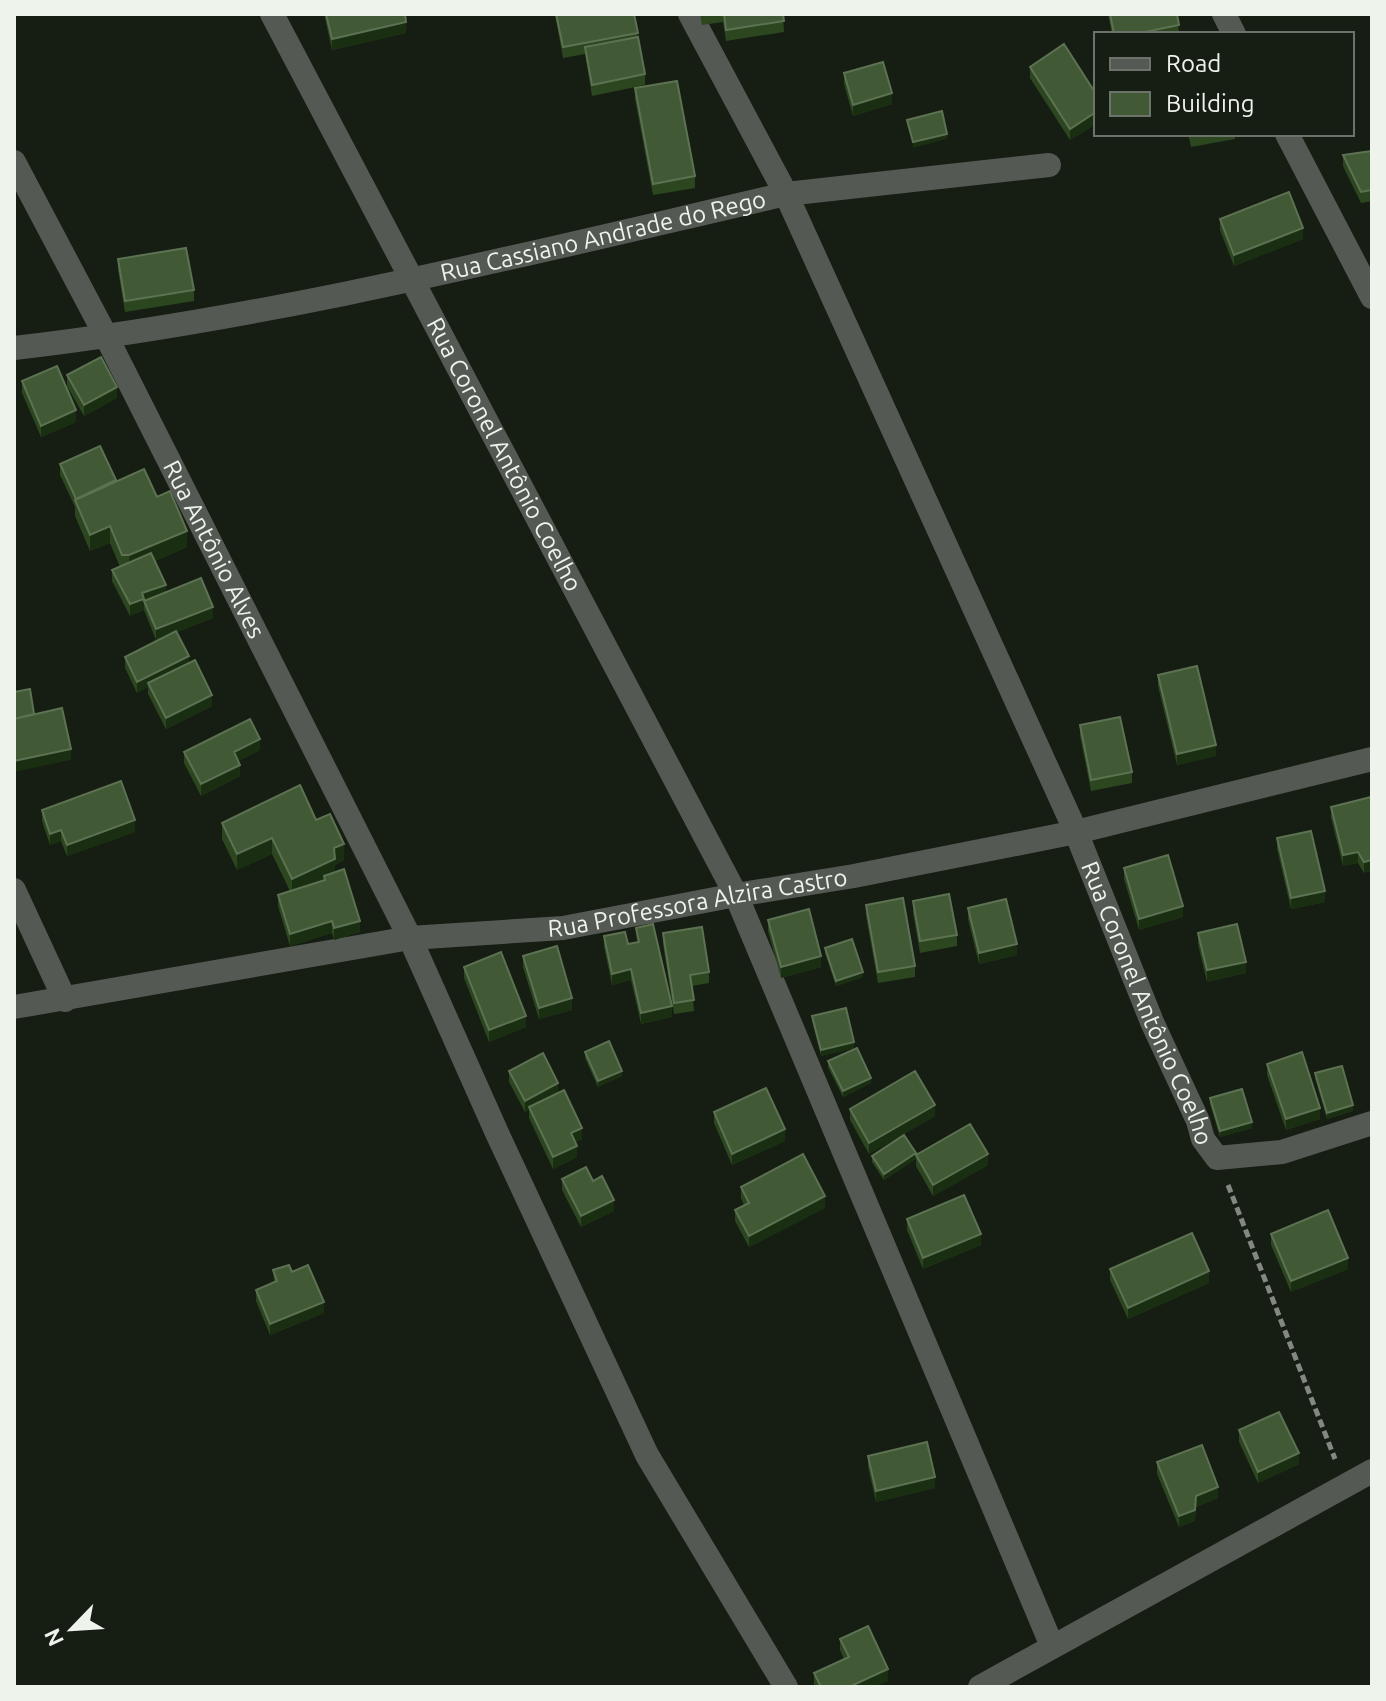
<svg xmlns="http://www.w3.org/2000/svg" width="1386" height="1701" viewBox="0 0 1386 1701" font-family="Ubuntu,sans-serif">
<style>
.lines{fill:none;stroke-linecap:round;stroke-linejoin:round}
.path{stroke:#838980;stroke-width:5;stroke-dasharray:8 4;stroke-linecap:butt}
.street{stroke:#555953;stroke-width:24}
.wall{fill:#2c471f}
.shaded-wall{fill:#1a2e11}
.building{fill:#415935;stroke:#5c7252;stroke-width:2}
.labels{text-anchor:middle;stroke-width:6;stroke-linejoin:round;paint-order:stroke}
.street-label{font-size:24px;fill:#eef3ec;stroke:#161d13}
</style>
<rect width="100%" height="100%" fill="#161d13"/>
<g class="lines">
<path class="path" d="M1228 1185 1335 1459"/>
<g class="street">
<path id="s1" d="M272 14 736 895 1052 1646"/>
<path d="M690 14 786 194 1049 165"/>
<path d="M1224 14 1234 34"/>
<path d="M1287 134 1372 297"/>
<path id="s2" d="M14 162 107 338 410 938 497 1133 647 1455 786 1687"/>
<path id="s3" d="M14 348C274 318 530 253 786 194L1076 832 1152 1022 1198 1121 1203 1139 1217 1158 1282 1152 1372 1123"/>
<path d="M14 890 65 1000"/>
<path id="s4" d="M14 1007 410 938 563 928 736 895 854 876 1076 832 1372 759"/>
<path d="M980 1687 1372 1471"/>
</g>
</g>
<path class="wall" d="M324 14H405L406 33 332 50Z
M555 14H634L645 74V85L592 96 585 54 563 58Z
M700 14H783L784 32 726 41 723 22 702 25Z
M1108 14H1177L1179 34H1112Z
M1030 67 1096 94V124L1070 140 1030 78Z
M844 73 892 104 853 116 844 84Z
M635 88 695 176V188L653 195 635 99Z
M1188 134H1235V139L1191 147Z
M1372 151V201L1361 203 1343 166V155Z
M1220 219 1303 239 1234 266 1220 230Z
M118 259 194 290V301L125 312 118 270Z
M67 375 117 398 84 416 67 386Z
M22 381 76 422 41 437 22 393Z
M60 464 116 480 157 497 187 547 155 561 166 592 213 618 177 632 189 663 212 706 166 729 148 694V687L137 693 125 668V657L156 640 144 610 130 616 112 581V570L120 567 110 543 90 551 75 516V507L60 475Z
M1158 675 1216 756 1177 765 1158 686Z
M1080 725 1132 772V783L1091 791 1080 736Z
M260 750 238 761 240 776 201 796 184 763V752Z
M1371 797 1364 873 1358 863 1343 866 1331 818V807Z
M42 810 135 832 67 856 61 841 50 845 42 821Z
M222 823 344 860 335 865V872L360 932 334 940 332 933 290 946 278 906V895L290 891 272 854 237 870 222 839Z
M1277 838 1325 902 1291 909 1277 849Z
M1124 868 1183 917 1139 930 1124 879Z
M913 901 957 935V946L920 953 913 913Z
M866 905 915 966V977L878 983 866 916Z
M968 908 1017 955 979 964 968 919Z
M768 920 821 967 781 978 768 931Z
M636 928 672 1017 641 1024 631 980 612 985 604 947V936L628 944 637 942Z
M663 933 709 972V983L692 986 694 1011 674 1014 663 944Z
M1198 933 1246 973 1207 982 1198 944Z
M825 948 863 977 836 986 825 953Z
M523 956 572 1010 539 1019 523 967Z
M464 967 526 1027 489 1042 464 978Z
M812 1016 854 1048 821 1056 812 1021Z
M585 1052 622 1076 598 1087 585 1058Z
M828 1061 871 1083 843 1097 828 1067Z
M1267 1064 1320 1119 1286 1130 1267 1075Z
M509 1071 558 1092 582 1139 575 1142 577 1157 553 1169 529 1118V1110L525 1112 509 1082Z
M1315 1073 1353 1111 1327 1119 1315 1078Z
M1210 1098 1252 1128 1220 1137 1210 1104Z
M850 1109 935 1116 869 1154 850 1120Z
M714 1112 785 1141 732 1165 714 1123Z
M916 1155 988 1165 933 1196 916 1166Z
M872 1156 916 1159 884 1180 872 1162Z
M562 1179 614 1211 581 1227 562 1190Z
M741 1187 825 1208 749 1247 735 1221V1210L744 1205 741 1198Z
M907 1219 981 1245 923 1269 907 1230Z
M1271 1234 1348 1269 1291 1292 1271 1245Z
M1110 1269 1209 1283 1128 1319 1110 1280Z
M273 1270 292 1272 324 1313 270 1335 256 1301V1290L274 1282Z
M1239 1430 1299 1464 1258 1483 1239 1442Z
M868 1456 935 1488 876 1502 868 1467Z
M1157 1462 1218 1498 1196 1507 1195 1521 1179 1527 1157 1474Z
M840 1639 888 1681 874 1687H816L814 1684V1673L844 1659 840 1650Z"/>
<path class="shaded-wall" d="M406 22V33L332 50V39Z
M892 93V104L853 116V105Z
M1096 112V124L1070 140V129Z
M947 134V139L913 148V142Z
M1303 228V239L1234 266V255Z
M117 387V398L84 416V405Z
M76 410V422L41 437V426Z
M110 526V543L90 551V535Z
M187 531V547L129 572V555Z
M166 585V596L144 601V610L130 616V604L142 593Z
M213 607V618L156 640V629Z
M189 656V667L148 683V687L137 693V682Z
M212 695V706L166 729V718Z
M260 739V750L234 763V752Z
M1216 745V756L1177 765V754Z
M71 749V760L14 772V761Z
M240 765V776L201 796V784Z
M135 820V832L67 856V845Z
M61 830V841L50 845V834Z
M272 838V854L237 870V854Z
M344 844V860L335 865V875L324 876V880L292 896V879L334 848Z
M1358 852V863L1343 866V855Z
M1372 860V871L1364 873V862Z
M1325 891V902L1291 909V898Z
M1183 906V917L1139 930V919Z
M332 921V933L290 946V934Z
M360 921V932L334 940V928Z
M1017 944V955L979 964V953Z
M821 956V967L781 978V967Z
M1246 962V973L1207 982V970Z
M631 969V980L612 985V974Z
M863 972V977L836 986V981Z
M572 998V1010L539 1019V1008Z
M672 1006V1017L641 1024V1013Z
M526 1016V1027L489 1042V1030Z
M854 1042V1048L821 1056V1050Z
M622 1071V1076L598 1087V1081Z
M871 1078V1083L843 1097V1091Z
M558 1083V1094L529 1107V1110L525 1112V1101Z
M935 1105V1116L869 1154V1143Z
M1353 1105V1111L1327 1119V1113Z
M1320 1108V1119L1286 1130V1119Z
M1252 1122V1128L1220 1137V1131Z
M582 1128V1139L571 1145V1133Z
M785 1129V1141L732 1165V1154Z
M577 1146V1157L553 1169V1157Z
M916 1153V1159L884 1180V1174Z
M988 1154V1165L933 1196V1185Z
M825 1196V1208L749 1247V1236Z
M614 1200V1211L581 1227V1216Z
M981 1234V1245L923 1269V1258Z
M1348 1258V1269L1291 1292V1281Z
M1209 1271V1283L1128 1319V1308Z
M324 1302V1313L270 1335V1324Z
M1299 1453V1464L1258 1483V1472Z
M935 1477V1488L876 1502V1491Z
M1218 1487V1498L1196 1507 1195 1521 1179 1527V1516L1196 1496Z
M888 1669V1681L874 1687H849Z"/>
<path class="building" d="M326 14H405L406 22 332 39Z
M556 14H634L638 33 563 47Z
M724 14H783L784 21 726 30Z
M1110 14H1177L1179 25 1135 34H1114Z
M638 37 645 74 592 85 585 47Z
M1064 44 1096 94V112L1070 129 1030 67Z
M883 62 892 93 853 105 844 73Z
M677 81 695 176 653 184 635 88Z
M942 111 947 134 913 142 907 120Z
M1372 151V190L1361 192 1343 155Z
M1289 192 1303 228 1234 255 1220 219Z
M186 248 194 290 125 301 118 259Z
M101 357 117 387 84 405 67 375Z
M57 366 76 410 41 426 22 381Z
M100 446 116 480 76 499 60 464Z
M144 469 157 497 170 491 187 531 129 555H122L110 526 90 535 75 500Z
M151 553 166 585 142 593 144 599 130 604 112 570Z
M201 578 213 607 156 629 144 601Z
M176 631 189 656 137 682 125 657Z
M195 660 212 695 166 718 148 683Z
M1197 666 1216 745 1177 754 1158 675Z
M30 689 34 714 14 719V692Z
M62 708 71 749 14 761V719Z
M1120 717 1132 772 1091 780 1080 725Z
M250 719 260 739 234 752 240 765 201 784 184 752Z
M121 781 135 820 67 845 61 830 50 834 42 810Z
M300 785 316 820 330 814 344 844 334 848 335 859 292 879 272 838 237 854 222 823Z
M1371 797 1372 801V860L1364 862 1358 852 1343 855 1331 807Z
M1311 831 1325 891 1291 898 1277 838Z
M1168 855 1183 906 1139 919 1124 868Z
M344 869 360 921 334 928 332 921 290 934 278 895 325 880 324 876Z
M949 894 957 935 920 941 913 901Z
M903 898 915 966 878 972 866 905Z
M1006 899 1017 944 979 953 968 908Z
M809 909 821 956 781 967 768 920Z
M653 924 672 1006 641 1013 631 969 612 974 604 936 625 932 628 944 639 942 636 928Z
M1237 924 1246 962 1207 970 1198 933Z
M702 927 709 972 690 975 694 1000 674 1003 663 933Z
M852 939 863 972 836 981 825 948Z
M557 946 572 998 539 1008 523 956Z
M501 952 526 1016 489 1030 464 967Z
M846 1008 854 1042 821 1050 812 1016Z
M609 1041 622 1071 598 1081 585 1052Z
M857 1048 871 1078 843 1091 828 1061Z
M1302 1052 1320 1108 1286 1119 1267 1064Z
M543 1053 558 1083 525 1101 509 1071Z
M1342 1066 1353 1105 1327 1113 1315 1073Z
M915 1071 935 1105 869 1143 850 1109Z
M766 1088 785 1129 732 1154 714 1112Z
M1242 1089 1252 1122 1220 1131 1210 1098Z
M564 1090 582 1128 571 1133 577 1146 553 1157 529 1107Z
M970 1124 988 1154 933 1185 916 1155Z
M904 1135 916 1153 884 1174 872 1156Z
M803 1154 825 1196 749 1236 735 1210 749 1203 741 1187Z
M586 1167 593 1181 602 1176 614 1200 581 1216 562 1179Z
M964 1195 981 1234 923 1258 907 1219Z
M1328 1210 1348 1258 1291 1281 1271 1234Z
M1192 1233 1209 1271 1128 1308 1110 1269Z
M289 1265 292 1272 308 1265 324 1302 270 1324 256 1290 277 1281 273 1270Z
M1279 1412 1299 1453 1258 1472 1239 1430Z
M927 1442 935 1477 876 1491 868 1456Z
M1202 1445 1218 1487 1196 1496 1195 1510 1179 1516 1157 1462Z
M868 1626 888 1669 849 1687H821L814 1673 849 1657 840 1639Z"/>
<g class="labels">
<g class="street-label">
<text dy="8" stroke="none"><textPath href="#s3" startOffset="600">Rua Cassiano Andrade do Rego</textPath></text>
<text dy="8" stroke="none"><textPath href="#s1" startOffset="498">Rua Coronel Antônio Coelho</textPath></text>
<text dy="8" stroke="none"><textPath href="#s2" startOffset="436">Rua Antônio Alves</textPath></text>
<text dy="8" stroke="none"><textPath href="#s4" startOffset="692">Rua Professora Alzira Castro</textPath></text>
<text dy="8" stroke="none"><textPath href="#s3" startOffset="1674">Rua Coronel Antônio Coelho</textPath></text>
</g>
</g>
<rect width="1386" height="1701" fill="none" stroke="#eef3ec" stroke-width="32"/>
<rect x="1094" y="32" width="260" height="104" fill="#161d13" stroke="#6c736a" stroke-width="2"/>
<rect x="1110" y="58" width="40" height="12" fill="#555953" stroke="#6c736a" stroke-width="2"/>
<text x="1166" y="72" font-size="24" fill="#eef3ec">Road</text>
<rect x="1110" y="92" width="40" height="24" fill="#415935" stroke="#6c736a" stroke-width="2"/>
<text x="1166" y="112" font-size="24" fill="#eef3ec">Building</text>
<g transform="translate(72 1629) rotate(245)" stroke="#161d13" stroke-width="6" paint-order="stroke">
<path d="M0-6L14 30L0 20L-14 30Z" fill="#eef3ec"/>
<text y="-12" font-size="22" font-weight="bold" text-anchor="middle" fill="#eef3ec">N</text>
</g>
</svg>
